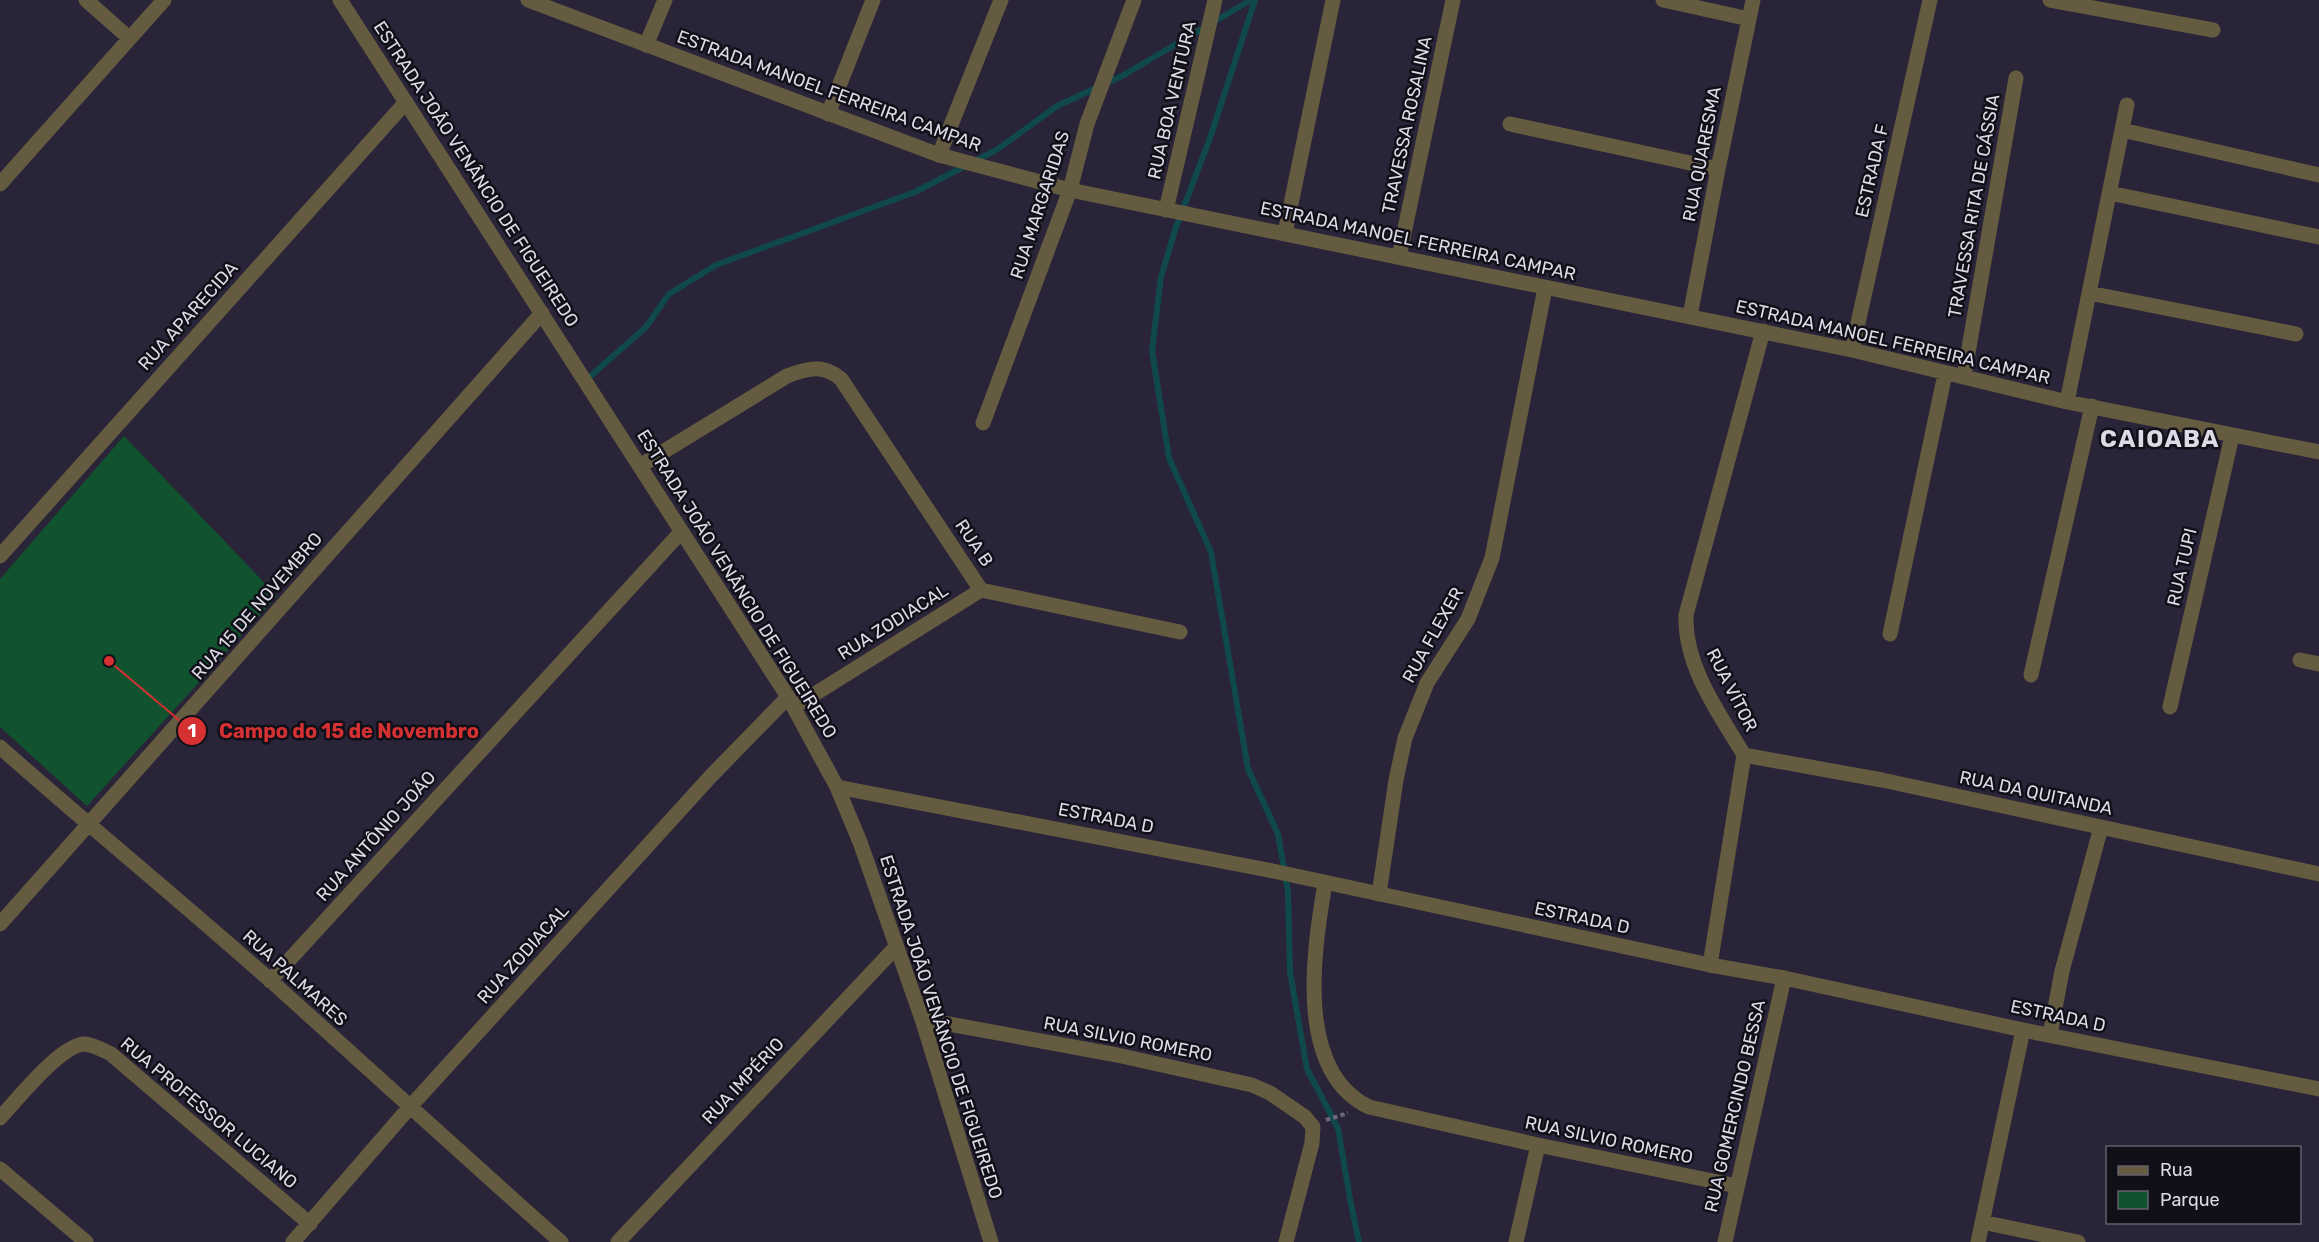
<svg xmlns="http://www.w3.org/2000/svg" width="2319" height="1242" viewBox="0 0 2319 1242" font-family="Rubik,sans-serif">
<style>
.green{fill:#11532f}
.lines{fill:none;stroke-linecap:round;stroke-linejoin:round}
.stream{stroke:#10494c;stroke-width:6}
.path{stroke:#6d687a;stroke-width:4;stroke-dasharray:4.5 3;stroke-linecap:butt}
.minor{stroke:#645b40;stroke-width:15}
.tertiary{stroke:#645b40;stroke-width:15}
.labels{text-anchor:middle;stroke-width:5;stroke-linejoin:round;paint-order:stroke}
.street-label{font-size:18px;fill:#dddae7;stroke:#110f18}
.district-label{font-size:24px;font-weight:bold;letter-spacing:1.5px;fill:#dddae7;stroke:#110f18}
.leader{fill:none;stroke:#d63132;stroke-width:2}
.callout-dot{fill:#d63132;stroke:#110f18;stroke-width:2}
.mark-label{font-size:18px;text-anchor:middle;font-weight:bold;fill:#fff}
.callout-label{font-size:20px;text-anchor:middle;font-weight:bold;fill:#d63132;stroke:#110f18;stroke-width:5;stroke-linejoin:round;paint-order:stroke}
</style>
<rect width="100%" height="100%" fill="#292438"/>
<path class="green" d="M124 436 277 596 87 806 0 727V579Z"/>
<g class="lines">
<path class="stream" d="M1255 0 1209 141 1176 227 1161 277 1152 351 1169 458 1211 552 1248 769 1278 834 1288 892 1290 972 1307 1069 1338 1128 1350 1199 1359 1242
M586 380 646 327 669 294 716 265 915 192 998 149 1057 106 1122 76 1251 0"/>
<path class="path" d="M1326 1120 1348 1113"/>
<path class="minor" d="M86 0 129 38
M1663 0 1749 19
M2050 0 2213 30
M646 45 665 0
M828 114 873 0
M1510 124 1718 169
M2122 130 2319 175
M939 155 1001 0
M0 184 164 0
M2110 193 2319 237
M1166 210 1215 0
M1285 233 1333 0
M1399 257 1453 0
M2089 293 2296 334
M1690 316 1718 169 1753 0
M1852 350 2067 402 2319 452
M1964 376 2016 78
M2067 402 2127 105
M983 423 1070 190 1087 124 1134 0
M640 466 787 376C808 368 823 364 841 379L981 590 1180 632
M0 556 406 102
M1890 634 1945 374
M2300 660 2319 664
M2031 675 2092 406
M794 707 981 590
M2170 707 2232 436
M0 747C89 826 182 902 271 981 368 1068 464 1156 561 1242
M1744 755 1882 780 2319 874
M1325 883C1314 949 1294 1071 1369 1107L1538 1145 1737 1186
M1379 894 1396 780 1405 738 1427 683 1468 619 1492 558 1545 288
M0 924 542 313
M1710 965 1744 755C1719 713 1684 666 1686 615L1763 331
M270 981 681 532
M922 1019 1117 1055 1252 1085 1270 1093 1305 1117 1313 1127 1312 1143 1286 1242
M2050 1035 2062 971 2101 827
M0 1118C17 1100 61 1044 85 1044 94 1045 103 1050 111 1054L310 1224
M0 1169 86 1242
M1982 1222 2078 1242
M293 1242 409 1108 711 776 788 697
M618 1242 896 947
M1516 1242 1538 1145
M1725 1242 1784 978
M1978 1242 2023 1030"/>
<path class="tertiary" d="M340 0 788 697 837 787 860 842 922 1019 991 1242
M528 0 939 155 1070 190 1852 350 1930 0
M837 787 1273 871 1710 965 1784 978 2023 1030 2319 1089"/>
</g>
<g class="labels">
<g class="street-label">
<text transform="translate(829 91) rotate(20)" y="6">ESTRADA MANOEL FERREIRA CAMPAR</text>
<text transform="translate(1172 100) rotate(-77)" y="6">RUA BOA VENTURA</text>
<text transform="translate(1407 125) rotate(-78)" y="6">TRAVESSA ROSALINA</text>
<text transform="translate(1702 154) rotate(-79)" y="6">RUA QUARESMA</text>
<text transform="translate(1872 171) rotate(-77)" y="6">ESTRADA F</text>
<text transform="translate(476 174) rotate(57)" y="6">ESTRADA JOÃO VENÂNCIO DE FIGUEIREDO</text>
<text transform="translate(1040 205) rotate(-72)" y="6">RUA MARGARIDAS</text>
<text transform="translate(1974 206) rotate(-80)" y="6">TRAVESSA RITA DE CÁSSIA</text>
<text transform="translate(1418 241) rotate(12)" y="6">ESTRADA MANOEL FERREIRA CAMPAR</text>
<text transform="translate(188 316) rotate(-48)" y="6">RUA APARECIDA</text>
<text transform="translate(1893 342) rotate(13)" y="6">ESTRADA MANOEL FERREIRA CAMPAR</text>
<text transform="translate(974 543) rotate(56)" y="6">RUA B</text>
<text transform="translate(2182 567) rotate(-77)" y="6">RUA TUPI</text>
<text transform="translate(737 584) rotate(58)" y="6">ESTRADA JOÃO VENÂNCIO DE FIGUEIREDO</text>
<text transform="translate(257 606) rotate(-49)" y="6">RUA 15 DE NOVEMBRO</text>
<text transform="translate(893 622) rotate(-32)" y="6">RUA ZODIACAL</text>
<text transform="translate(1433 635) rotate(-61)" y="6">RUA FLEXER</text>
<text transform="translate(1732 690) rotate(63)" y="6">RUA VÍTOR</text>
<text transform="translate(2036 793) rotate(12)" y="6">RUA DA QUITANDA</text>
<text transform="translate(1106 818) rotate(11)" y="6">ESTRADA D</text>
<text transform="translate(376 836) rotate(-48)" y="6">RUA ANTÔNIO JOÃO</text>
<text transform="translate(1582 918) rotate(12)" y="6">ESTRADA D</text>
<text transform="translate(523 954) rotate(-48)" y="6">RUA ZODIACAL</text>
<text transform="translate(295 978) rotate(42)" y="6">RUA PALMARES</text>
<text transform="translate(2058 1016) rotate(12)" y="6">ESTRADA D</text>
<text transform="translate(941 1027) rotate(72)" y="6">ESTRADA JOÃO VENÂNCIO DE FIGUEIREDO</text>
<text transform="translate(1128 1039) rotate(11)" y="6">RUA SILVIO ROMERO</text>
<text transform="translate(743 1081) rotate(-47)" y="6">RUA IMPÉRIO</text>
<text transform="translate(1735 1106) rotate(-77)" y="6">RUA GOMERCINDO BESSA</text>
<text transform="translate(209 1113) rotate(40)" y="6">RUA PROFESSOR LUCIANO</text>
<text transform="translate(1609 1140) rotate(12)" y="6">RUA SILVIO ROMERO</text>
</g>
<g class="district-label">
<text x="2160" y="447">CAIOABA</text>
</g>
</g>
<path class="leader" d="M109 661L192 731"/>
<g class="callout-dot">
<circle cx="109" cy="661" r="6"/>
<circle cx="192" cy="731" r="15"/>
</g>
<g class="mark-label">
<text x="192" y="737">1</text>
</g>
<g class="callout-label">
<text x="349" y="738">Campo do 15 de Novembro</text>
</g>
<rect x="2106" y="1146" width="195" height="78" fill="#110f18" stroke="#63606b" stroke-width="1.5"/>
<rect x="2118" y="1166" width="30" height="9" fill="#645b40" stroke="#63606b" stroke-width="1.5"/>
<text x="2160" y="1176" font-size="18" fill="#dddae7">Rua</text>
<rect x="2118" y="1191" width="30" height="18" fill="#11532f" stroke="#63606b" stroke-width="1.5"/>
<text x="2160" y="1206" font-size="18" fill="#dddae7">Parque</text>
</svg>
